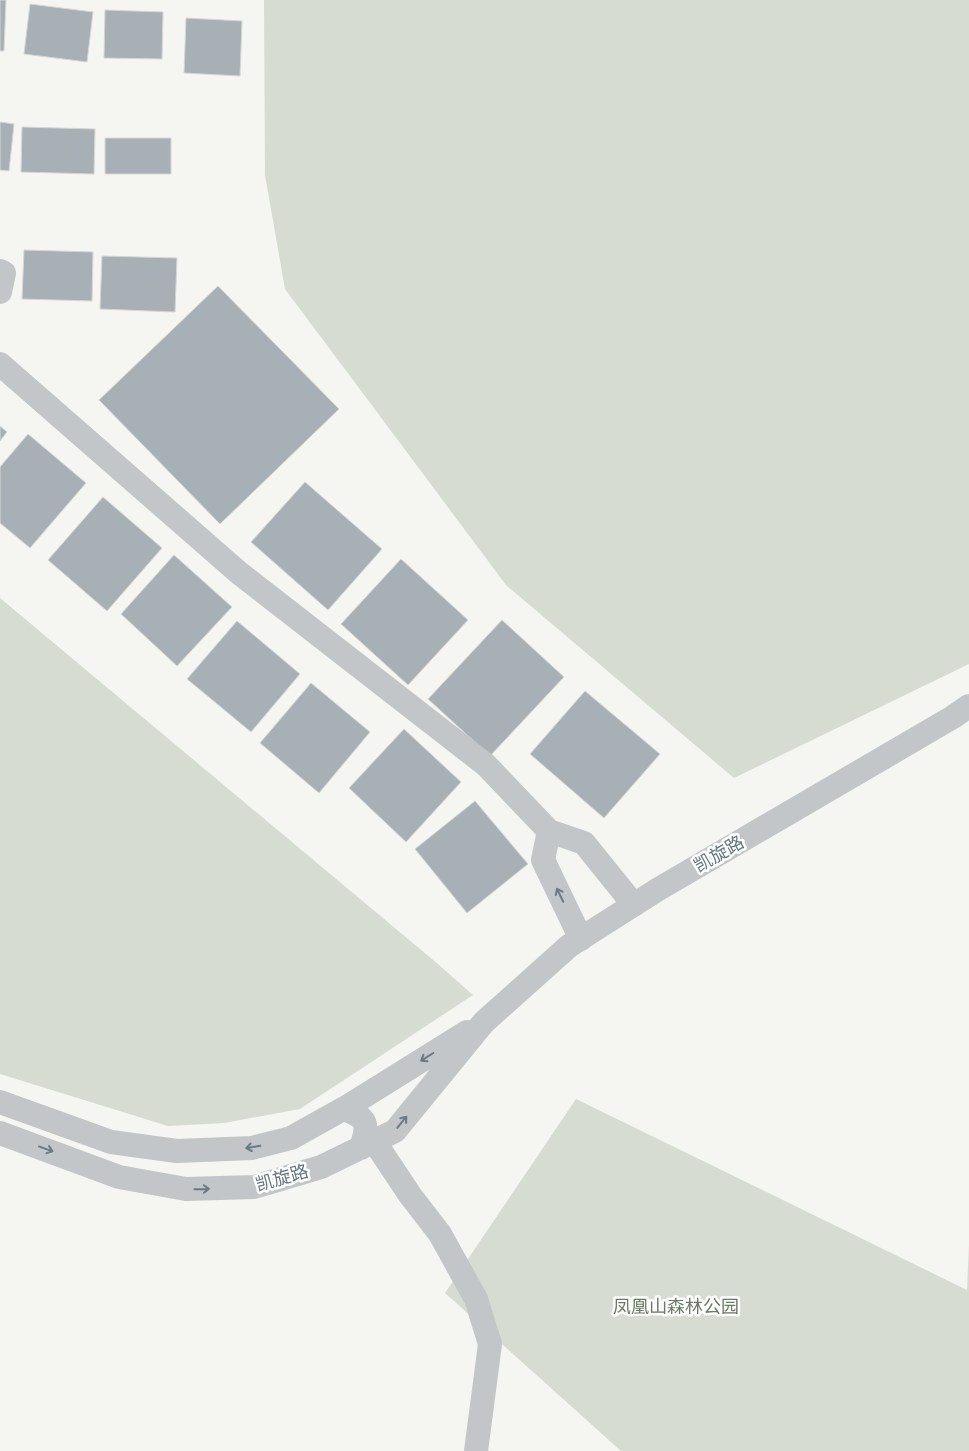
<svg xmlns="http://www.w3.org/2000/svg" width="969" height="1451" viewBox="0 0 969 1451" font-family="Lato,'Noto Sans SC',sans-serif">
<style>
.green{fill:#d6dcd2}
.building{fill:#a7b0b5;stroke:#d6d6d4}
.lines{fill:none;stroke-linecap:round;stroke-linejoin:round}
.minor{stroke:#c2c6c9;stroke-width:24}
.oneway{stroke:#697986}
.labels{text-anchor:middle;stroke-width:5;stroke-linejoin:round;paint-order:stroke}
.street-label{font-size:18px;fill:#647583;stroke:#fff}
.park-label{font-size:18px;fill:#677a62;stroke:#fff}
</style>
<rect width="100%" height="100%" fill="#f5f5f1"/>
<path class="green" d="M264 0H969V664L734 778 506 585 285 289 265 175Z
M0 598 439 965 473 995 300 1109 224 1123 168 1126 0 1074Z
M576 1099 967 1290 969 1245V1451H621L445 1293Z"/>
<path class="building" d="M0 0H6L4 51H0Z
M30 4 93 12 87 62 24 54Z
M105 10 163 12 162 59 104 58Z
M186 18 242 21 240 76 184 73Z
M0 122 14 124 9 171 0 170Z
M22 127 95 129 94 174 21 172Z
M105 138H171V174H105Z
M24 250 93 252 92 301 22 299Z
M102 256 177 258 175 312 100 309Z
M218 286 339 409 220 524 99 400Z
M0 426 7 432 0 441Z
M28 434 86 483 30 548 0 523V467Z
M305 482 382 549 328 610 251 542Z
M103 497 162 548 107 611 48 560Z
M174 555 232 607 177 666 121 614Z
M401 559 468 620 408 685 341 624Z
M502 620 564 677 490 756 428 699Z
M237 621 300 674 251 732 187 679Z
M311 683 370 732 319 793 260 743Z
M585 691 660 754 604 818 530 754Z
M404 729 461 782 406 842 349 788Z
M475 801 528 864 467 913 415 849Z"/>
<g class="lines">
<path class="minor" d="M0 271 4 273 0 292
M0 364 238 572 486 765 549 831 584 843 634 905
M549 831 543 860 581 939
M0 1102 111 1142 177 1151 252 1148 291 1138 350 1105 467 1032
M344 1109C368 1118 369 1124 361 1148
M0 1133 119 1177 186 1189 254 1187 321 1167 395 1131 484 1022 569 946 657 890 953 717 969 706
M374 1141 410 1195 440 1234 476 1299 490 1344 476 1451"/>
</g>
<defs><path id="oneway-shaft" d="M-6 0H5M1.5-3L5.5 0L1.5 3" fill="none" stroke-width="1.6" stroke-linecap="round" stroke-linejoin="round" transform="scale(1.25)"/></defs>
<g class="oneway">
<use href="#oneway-shaft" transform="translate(560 895) rotate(-116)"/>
<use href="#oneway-shaft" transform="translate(427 1057) rotate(148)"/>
<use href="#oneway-shaft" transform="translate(402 1122) rotate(-51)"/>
<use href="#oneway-shaft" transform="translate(253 1147) rotate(171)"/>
<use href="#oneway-shaft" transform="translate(46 1149) rotate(20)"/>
<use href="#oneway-shaft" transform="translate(202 1189) rotate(-1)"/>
</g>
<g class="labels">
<g class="street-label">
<text transform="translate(719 854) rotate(-30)" y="6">凯旋路</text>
<text transform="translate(282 1178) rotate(-16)" y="6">凯旋路</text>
</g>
<g class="park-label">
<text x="676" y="1313">凤凰山森林公园</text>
</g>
</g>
</svg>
